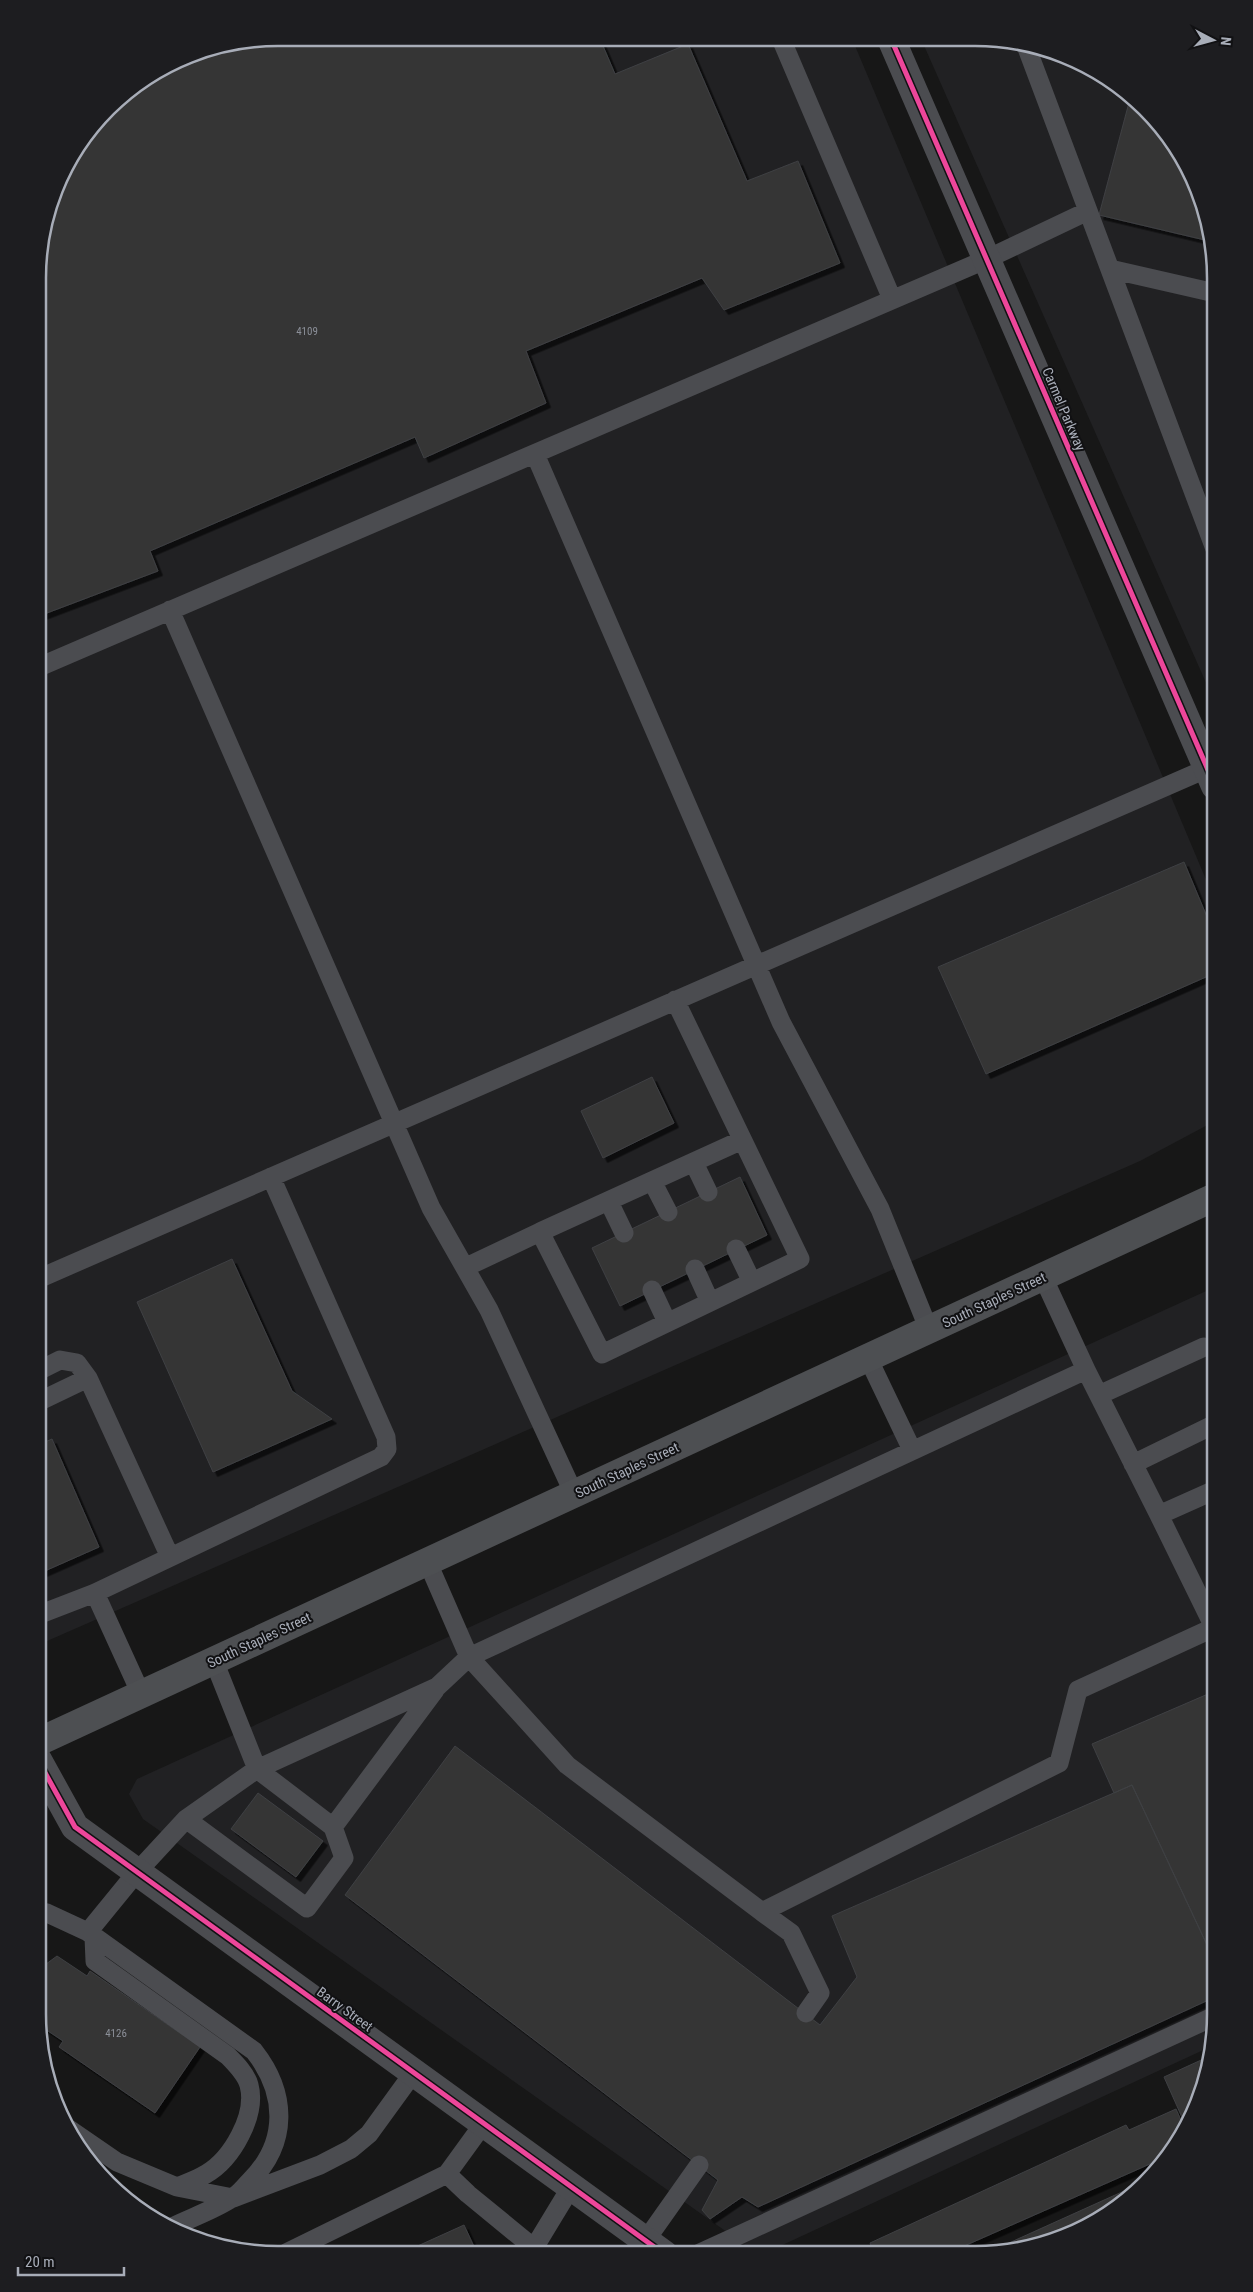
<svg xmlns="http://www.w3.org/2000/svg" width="1253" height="2292" viewBox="0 0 1253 2292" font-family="'Roboto Condensed',sans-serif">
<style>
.built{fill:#212123}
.building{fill:#353536;stroke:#3f4043;filter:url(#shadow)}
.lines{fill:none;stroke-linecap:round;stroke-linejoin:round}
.service{stroke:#4b4c50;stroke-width:19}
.minor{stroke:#4b4c50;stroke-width:28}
.tertiary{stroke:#4b4c50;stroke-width:28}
.primary{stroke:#4d4f52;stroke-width:28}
.cycleway-casing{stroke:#111113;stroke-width:8}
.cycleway{stroke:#ed469a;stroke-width:5}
.labels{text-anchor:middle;stroke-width:4;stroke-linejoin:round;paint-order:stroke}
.number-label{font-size:11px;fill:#8b8f98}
.street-label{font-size:14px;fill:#a8adb8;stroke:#111113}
.rim{fill:none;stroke:#a8adb8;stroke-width:2.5}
</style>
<defs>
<filter id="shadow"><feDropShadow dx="4.5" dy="4.5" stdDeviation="0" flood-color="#0009"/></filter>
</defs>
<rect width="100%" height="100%" fill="#171717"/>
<path class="built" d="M278 38 853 41 1215 901V1121L1140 1161 38 1645 40 247 62 172 119 97 186 56Z
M922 41 1021 42 1081 62 1133 97 1175 144 1203 201 1215 278V703Z
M1215 1287V2030L1212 2046 763 2254H758L143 1819 129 1794 137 1779Z"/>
<path class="building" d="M278 38 600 39 615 74 688 44 747 181 798 161 840 263 724 310 702 278 526 351 546 403 424 458 415 437 150 551 158 571 39 616 40 247 62 172 119 97 186 56Z
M1131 95 1175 144 1203 201 1209 241 1099 215Z
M1184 862 1215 936V973L986 1074 938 967Z
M652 1077 674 1123 603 1158 581 1111Z
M740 1177 767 1235 620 1306 592 1248Z
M232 1259 292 1391 332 1419 213 1472 137 1302Z
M52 1439 99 1547 38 1574V1445Z
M1215 1691V1962L1132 1785 1114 1793 1092 1744Z
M455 1746 820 2025 857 1977 832 1916 1132 1785 1215 1962V1997L758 2207 742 2197 710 2219 702 2210 718 2180 345 1895Z
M258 1793 323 1841 296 1877 231 1829Z
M57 1956 87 1976 90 1971 200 2047 155 2113 59 2047 63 2041 39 2025 38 1970Z
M1210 2056 1203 2091 1185 2124 1164 2077Z
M1176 2109 1184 2127 1168 2156 946 2254H869L874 2252 870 2243 1126 2125 1129 2130Z
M1144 2182 1121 2205 1052 2242 989 2252Z
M464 2225 477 2253H413L411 2249Z"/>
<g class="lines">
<path class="service" d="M782 41 892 299
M1025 43 1215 549
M1110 269 1215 293
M535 454 781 1022 880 1209 929 1330
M170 610 431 1208 489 1310 574 1494
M39 667 987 259 1088 211
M675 1000 800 1259 602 1354 540 1232 742 1140
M694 1163 708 1192
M652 1181 668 1212
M609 1202 624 1233
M736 1249 752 1282
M466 1267 540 1232
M695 1269 710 1302
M1043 1277 1086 1370 469 1657 567 1765 762 1912 1059 1763 1078 1690 1215 1627
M38 1279 1215 765
M652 1290 667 1322
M868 1358 912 1450
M1086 1370 1159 1515 1215 1490
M38 1371 60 1360 77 1363 88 1378 170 1557
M1099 1395 1204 1347
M38 1402 88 1378
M1133 1464 1215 1424
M1159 1515 1214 1627
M95 1593 141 1694
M38 1615 95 1593 381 1457 387 1449 386 1437 271 1177
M186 1819 307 1908 344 1858 333 1827 257 1769 437 1687 469 1657 428 1563
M333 1827 435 1690
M38 1911 47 1913 88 1932 137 1872 186 1819 257 1769 214 1661
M762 1912 791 1933 820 1993 806 2013
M88 1932 254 2051C287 2093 289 2143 249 2182 244 2187 239 2194 232 2198 214 2210 190 2218 170 2228
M94 1937 95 1961 228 2056C236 2064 246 2074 249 2085 257 2115 232 2159 206 2174 197 2180 186 2183 177 2187
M484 2123 447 2174 468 2194 534 2248 571 2187
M69 2129 117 2162 177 2187 233 2198 320 2165 351 2149 369 2134 414 2072
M646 2240 699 2165
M286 2253 447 2174
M698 2254 1215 2016"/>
<path class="minor" d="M38 1760 75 1827 664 2254"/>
<path class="tertiary" d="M892 41 1215 786"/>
<path class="primary" d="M38 1742 1215 1197"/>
<defs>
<path id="cycleway" d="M892 41 1215 786
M38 1760 75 1827 664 2254"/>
</defs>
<use href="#cycleway" class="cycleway-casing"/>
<use href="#cycleway" class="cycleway"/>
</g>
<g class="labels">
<g class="number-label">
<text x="307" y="335">4109</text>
<text x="116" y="2037">4126</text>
</g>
<g class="street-label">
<text transform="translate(1064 409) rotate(67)" y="5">Carmel Parkway</text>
<text transform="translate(994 1300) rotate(-25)" y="5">South Staples Street</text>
<text transform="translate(627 1470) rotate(-25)" y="5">South Staples Street</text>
<text transform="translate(259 1640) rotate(-25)" y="5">South Staples Street</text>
<text transform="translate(345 2009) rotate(36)" y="5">Barry Street</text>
</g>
</g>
<path d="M0 0H1253V2292H0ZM278 46H975A232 232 0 0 1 1207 278V2014A232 232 0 0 1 975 2246H278A232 232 0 0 1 46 2014V278A232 232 0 0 1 278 46Z" fill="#1d1d20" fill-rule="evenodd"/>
<path class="rim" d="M278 46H975A232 232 0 0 1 1207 278V2014A232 232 0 0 1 975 2246H278A232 232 0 0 1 46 2014V278A232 232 0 0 1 278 46Z"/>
<g transform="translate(1213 40) rotate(96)" stroke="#111113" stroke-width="4" paint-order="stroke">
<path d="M0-4L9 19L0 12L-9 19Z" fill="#a8adb8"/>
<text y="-8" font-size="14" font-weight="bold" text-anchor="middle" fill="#a8adb8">N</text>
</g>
<path d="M18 2267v8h106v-8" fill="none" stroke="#a8adb8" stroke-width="2.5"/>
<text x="25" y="2267" font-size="15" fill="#a8adb8" stroke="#111113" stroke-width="4" paint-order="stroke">20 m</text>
</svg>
